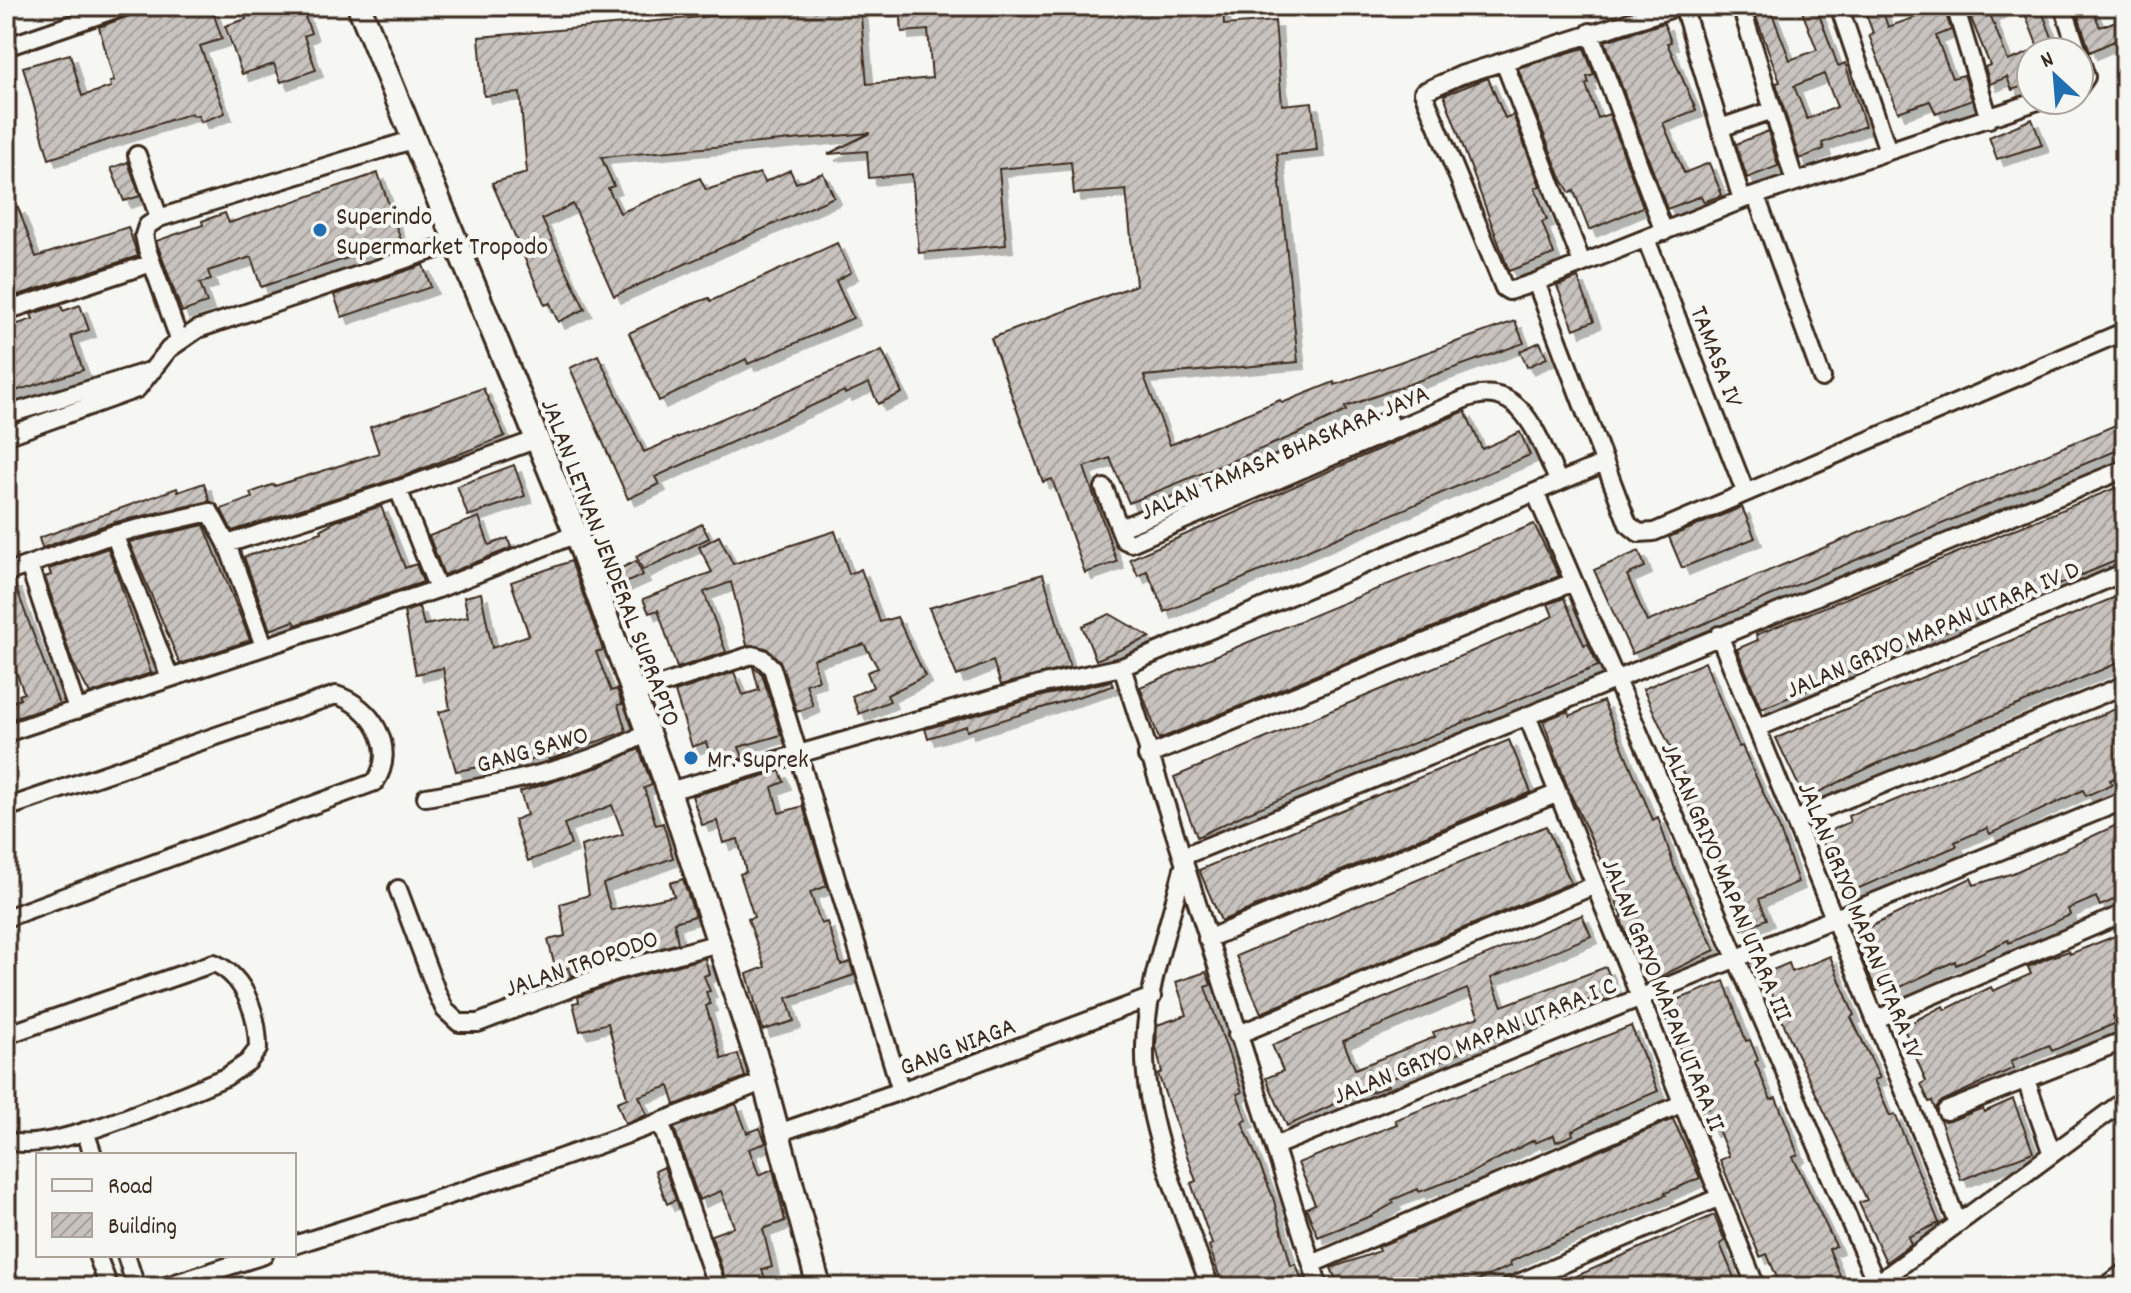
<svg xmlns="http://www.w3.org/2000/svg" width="2131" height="1293" viewBox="0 0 2131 1293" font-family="Dekko,sans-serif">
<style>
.building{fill:url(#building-hatch);stroke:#3b2a1e;stroke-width:2;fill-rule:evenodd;filter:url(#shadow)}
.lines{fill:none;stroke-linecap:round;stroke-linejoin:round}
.minor-casing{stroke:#3b2a1e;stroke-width:22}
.secondary-casing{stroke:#3b2a1e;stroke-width:28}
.minor{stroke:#f6f6f2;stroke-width:16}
.secondary{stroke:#f6f6f2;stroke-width:22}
.poi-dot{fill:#1f6fb2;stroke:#f6f6f2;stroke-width:3}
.labels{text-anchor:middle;stroke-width:8;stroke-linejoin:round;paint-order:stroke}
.poi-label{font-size:26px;fill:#3b2a1e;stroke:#f6f6f2;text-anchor:start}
.street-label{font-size:26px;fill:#3b2a1e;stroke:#f6f6f2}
</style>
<defs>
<pattern id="building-hatch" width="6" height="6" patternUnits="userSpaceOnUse" patternTransform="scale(2)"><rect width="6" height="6" fill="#c8c3be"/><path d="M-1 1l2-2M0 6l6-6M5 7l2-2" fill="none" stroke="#a49f9a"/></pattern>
<filter id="shadow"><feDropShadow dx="7" dy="7" stdDeviation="0" flood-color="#0004"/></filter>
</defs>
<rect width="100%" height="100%" fill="#f6f6f2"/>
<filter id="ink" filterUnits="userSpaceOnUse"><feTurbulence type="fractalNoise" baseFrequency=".0125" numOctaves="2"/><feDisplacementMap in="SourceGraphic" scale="16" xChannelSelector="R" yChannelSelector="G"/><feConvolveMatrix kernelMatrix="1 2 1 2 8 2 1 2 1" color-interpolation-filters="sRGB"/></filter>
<g filter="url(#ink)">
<path class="building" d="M156 6H211L222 39 200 46 225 113 201 122 198 115 193 116 192 113 49 159 23 67 70 54 82 96 111 87 110 82 114 81 99 27Z
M242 6H301L311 33 304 36 316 70 281 82 274 64 242 74 225 26 246 19Z
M822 6H860L867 84 932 78 928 30 902 32 900 6H1223L1224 25 1275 21 1282 105 1312 102 1317 150 1277 154 1298 362 1144 376 1170 445 1280 400 1282 403 1334 382 1335 385 1515 321 1524 343 1345 407 1346 411 1295 435 1129 503 1110 458 1084 467 1117 562 1085 573 1052 479 1043 482 991 338 1136 285 1126 190 1074 194 1071 162 999 169 1006 245 919 253 912 174 869 178 867 151 828 154 870 133 601 157 614 186 608 188 620 213 700 178 706 190 760 173 765 182 790 170 796 183 823 173 834 197 614 296 573 204 542 219 585 309 558 322 550 303 545 305 492 183 527 173 520 93 484 96 479 37Z
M1752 6H1769L1790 60 1817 50 1800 6H1816L1838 66 1845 63 1865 126 1822 143 1824 149 1799 159 1776 83 1780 82ZM1824 74 1837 107 1807 119 1794 86Z
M1863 6H1881L1888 27 1944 7 1951 30 1936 36 1952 78 1964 75 1972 100 1936 114 1930 101 1898 112 1869 35 1873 33Z
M1966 6H2009L1990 14 2008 61 2031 52V83L2012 90 2007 77 1990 84 1985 67 1990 65Z
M2022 6H2040L2055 45 2063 42 2066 52H2040Z
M2075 6H2091L2100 27 2121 19 2125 36 2090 52Z
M1664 23 1671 42 1667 43 1696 110 1663 123 1684 173 1709 163 1722 195 1704 202 1701 196 1667 209 1605 41Z
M1584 48 1594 75 1587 77 1589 83 1586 85 1598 118 1609 114 1643 207 1589 230 1574 191 1570 193 1561 178 1518 68Z
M1488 78 1505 118 1513 115 1540 186 1535 188 1547 220 1542 222 1554 254 1509 271 1444 95Z
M2032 119 2042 145 1997 159 1989 137Z
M1768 131 1778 166 1747 178 1736 144Z
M128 162 140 196 124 201 111 168Z
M378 173 401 240 261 287 251 257 208 271 211 280 200 283 207 303 182 312 156 241 203 225 202 221 225 213 229 223Z
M18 207 36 257 128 227 138 256 6 299V269L13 267 6 248V211Z
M837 243 851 272 836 281 853 318 748 364 746 359 659 401 629 333 687 306 709 298 711 301Z
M423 265 431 287 342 317 334 295Z
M1578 278 1594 321 1574 329 1557 286Z
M61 305 63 311 80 305 89 330 71 336 83 370 6 394V328L33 319 31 314Z
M1540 342 1547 358 1527 367 1520 351Z
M882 350 902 393 878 404 869 383 845 394 844 391 655 477 659 484 628 499 570 368 598 355 644 452Z
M483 388 505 436 404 476 232 531 221 509 252 498 250 493 274 484 275 486 379 453 370 427Z
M1465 411 1482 449 1520 432 1530 455 1165 612 1147 571 1138 576 1130 559Z
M2125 421V447L1632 654 1594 570 1639 551 1645 567 1627 575 1647 622Z
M514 465 525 496 468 516 457 486Z
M204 483 210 501 111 523 42 548 39 538 177 488 178 492Z
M2125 484V557L1761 709 1737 649 1758 640 1756 635Z
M381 506 405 568 416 564 423 582 296 625 294 621 270 630 244 557 322 532 321 529 336 521Z
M1742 507 1755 538 1682 568 1669 537Z
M479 517 489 545 508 538 511 548 444 575 429 536Z
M702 524 709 538 643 570 636 556Z
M1534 524 1559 576 1159 739 1140 687Z
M204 525 250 640 180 664 129 542Z
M835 531 849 574 861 569 880 622 897 617 925 676 887 695 890 701 859 714 852 696 873 687 867 672 878 668 864 644 813 659 819 680 806 684 813 706 797 712 780 661 766 648 747 645 731 582 704 592 726 652 677 668 658 610 649 613 643 599 712 572 699 547 719 536 733 564Z
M108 548 151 673 90 694 72 661 45 577 51 575 49 569Z
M571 561 603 650 596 652 611 691 617 689 622 704 618 705 626 731 549 760 547 754 511 768 509 762 456 771 439 712 450 709 443 668 416 674 404 612 419 607 424 625 468 617 464 597 481 593 492 648 529 635 511 582Z
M636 561 643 575 619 586 613 572Z
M1043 574 1070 667 1001 685 993 661 957 676 929 608Z
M14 582 59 704 6 721V704L20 699 19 695 24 693 6 644 10 643 6 633V584Z
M2125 593V660L1872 766 1805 799 1776 738Z
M1564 598 1584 645 1588 643 1598 666 1247 813 1197 837 1174 777 1539 623 1553 616 1548 604Z
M1110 614 1150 637 1096 660 1082 626Z
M1705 662 1739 747 1742 746 1778 825 1798 882 1759 899 1767 919 1742 929 1734 911 1740 909 1733 890 1695 808 1691 810 1683 792 1690 789 1643 689Z
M753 667 762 674 781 735 739 747 743 758 714 767 706 742 692 747 675 692 734 672 743 695 759 690Z
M1111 681 1113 686 967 731 966 726 928 738 925 729 1046 695Z
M1603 701 1653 820 1658 817 1675 869 1715 950 1653 980 1644 960 1638 962 1620 918 1623 917 1611 891 1614 889 1569 791 1543 721 1568 711 1570 716Z
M2125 705V773L2110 780 2112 784 2086 796 2083 790 1990 834 1987 828 1955 842 1957 846 1843 895 1820 835 1850 822 1848 816 1866 808 1886 804Z
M1509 740 1531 792 1221 921 1199 870Z
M639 749 652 785 644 788 656 825 663 823 673 858 603 884 611 910 674 896 670 883 683 879 695 916 674 922 678 943 571 976 568 968 556 971 548 940 565 936 560 904 589 895 581 846 623 834 612 805 564 824 571 845 528 861 514 820 527 815 520 792 599 767Z
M780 771 784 782 772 787 779 813 803 806 827 886 810 892 821 924 827 922 841 965 850 962 854 975 787 998 794 1021 763 1030 747 974 765 967 748 919 754 917 740 874 746 872 738 839 723 843 717 821 702 825 692 796Z
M2125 821V895L2100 906 2096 897 2068 909 2070 915 2009 943 2008 940 1956 965 1955 961 1894 990 1892 984 1876 991 1853 935 1971 878 1974 885 2013 873Z
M1546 826 1571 883 1261 1013 1236 956Z
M1582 915 1591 936 1491 978 1502 1006 1606 967 1616 991 1538 1018 1416 1072 1414 1069 1386 1081 1388 1086 1369 1093 1367 1089 1287 1126 1266 1078 1283 1071 1272 1045ZM1467 989 1479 1017 1433 1032 1435 1037 1355 1069 1343 1041Z
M2125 932V962L2117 966 2125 984V1011L2113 1016 2116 1023 2052 1051 2049 1045 2011 1061 2014 1068 1942 1101 1935 1109 1932 1101 1929 1102 1921 1084 1926 1081 1903 1027 1943 1006 1945 1010 1991 987 1993 991 2031 974 2028 967 2048 958 2069 951 2070 954Z
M1830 956 1854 1015 1851 1017 1880 1078 1874 1080 1890 1116 1895 1114 1939 1223 1908 1237 1911 1244 1886 1262 1859 1203 1867 1200 1794 1048 1763 974 1789 963 1792 972Z
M705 958 709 974 704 976 710 991 706 992 710 1004 706 1006 722 1059 738 1054 745 1077 675 1105 669 1086 639 1096 647 1115 625 1123 617 1102 627 1098 608 1023 580 1031 573 1003 579 1002 578 997 619 981Z
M1206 972 1211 985 1205 987 1242 1092 1237 1094 1247 1120 1242 1122 1273 1197 1291 1266 1296 1264 1304 1287H1223L1209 1246 1212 1244 1191 1183 1196 1181 1158 1074 1162 1072 1156 1047 1157 1025 1187 1015 1176 982Z
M1724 981 1746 1041 1750 1040 1758 1060 1755 1062 1771 1100 1776 1098 1785 1120 1798 1155 1793 1157 1836 1246 1829 1249 1845 1287H1781L1767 1254 1760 1257 1720 1160 1729 1156 1717 1127 1710 1130 1702 1111 1709 1108 1660 1007Z
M1631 1026 1658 1091 1613 1110 1572 1131 1573 1135 1556 1142 1554 1135 1535 1143 1534 1140 1469 1174 1419 1192 1418 1189 1392 1200 1394 1203 1371 1216 1318 1237 1306 1208 1315 1204 1298 1163 1397 1124 1395 1120Z
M2013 1099 2033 1152 1961 1180 1940 1120 1950 1121 1983 1108 1984 1112Z
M736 1104 747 1133 760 1128 766 1143 749 1149 759 1175 773 1169 785 1221 763 1229 772 1267 762 1270 766 1281 749 1287H728L711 1235 734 1227 721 1191 699 1200 674 1128Z
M1673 1119 1700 1178 1665 1193 1666 1195 1533 1251 1510 1262 1511 1266 1469 1284 1467 1280 1451 1287H1339L1331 1268 1380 1251 1378 1247Z
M664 1167 676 1200 667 1204 655 1171Z
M1714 1215 1725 1241 1720 1244 1738 1287H1552Z"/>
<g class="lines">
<defs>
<path id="minor" d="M1680 6 1461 75 1423 92 1504 288 1509 291 1536 282 1742 200 2041 100
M1683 6 1742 200
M1741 6 1795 182
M1839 6 1888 151
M1955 6 1989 119
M2063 6 2078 52
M1590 32 1664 232
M6 47 125 6
M2079 55 2086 77 2079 87
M1504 62 1582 263
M1720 128 1773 110
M137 155 159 218
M1756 196 1822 378
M1646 239 1745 491
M1536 282 1628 524 1639 533 1654 532 2125 331
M6 311 152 263
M179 339 147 249 144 235 147 226 159 218 415 139
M6 415 153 370
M6 436 137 389 169 349 198 329 457 242
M1104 488 1124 540 1131 543 1465 399C1523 377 1539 441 1559 482
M398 489 438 589
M1535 492 1878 1287
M1120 528 1389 420
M114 534 170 678
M227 544 408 486 538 439
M29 565 77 710
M6 573 114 534 210 512 227 544 264 646
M1719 635 1958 1223
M1122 667 1319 1287
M633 694 752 655 762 658 772 668 901 1091
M1528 718 1756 1287
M1758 728 2125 572
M6 733 438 589 576 534
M1147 756 1573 582
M669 791 1043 684 1122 667 1604 463
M426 797C497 785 584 769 646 733
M6 808 336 695C372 706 398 748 375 782L6 918
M1795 820 2125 685
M1183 856C1498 730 1811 598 2125 469
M1183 869C1169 926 1146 988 1145 1047 1143 1125 1185 1214 1210 1287
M398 889 437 993 445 1010 459 1023H478L616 971 719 943
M1207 939 1558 793
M1877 1019 2125 913
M6 1035 214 963C246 977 258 1016 258 1049L248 1062 226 1077C181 1095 46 1158 6 1140
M1237 1035 1595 885
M2026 1080 2052 1154
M1946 1111 2125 1040
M661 1124 717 1287
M85 1131 93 1155
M778 1133 901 1091 1152 997
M1275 1146 2125 800
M294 1245C452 1195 610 1145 764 1081
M97 1255 109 1287
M126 1255 136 1287
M1312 1264 1683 1103
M163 1287 264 1255
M1509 1287 1720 1197
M1872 1287 2125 1100
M2105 1287 2125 1272"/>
<path id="secondary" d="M359 6 576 534 669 791 764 1081 819 1287"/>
</defs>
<use href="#minor" class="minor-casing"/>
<use href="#secondary" class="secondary-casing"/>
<use href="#minor" class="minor"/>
<use href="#secondary" class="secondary"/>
</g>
</g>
<g class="poi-dot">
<circle cx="320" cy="230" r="8"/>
<circle cx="691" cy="758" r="8"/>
</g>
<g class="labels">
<g class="poi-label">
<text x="336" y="224">Superindo<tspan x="336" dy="30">Supermarket Tropodo</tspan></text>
<text x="707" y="767">Mr. Suprek</text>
</g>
<g class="street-label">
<text transform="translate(1718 356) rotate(69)" y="9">TAMASA IV</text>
<text transform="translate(1284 451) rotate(-23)" y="9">JALAN TAMASA BHASKARA JAYA</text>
<text transform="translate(612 562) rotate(69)" y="9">JALAN LETNAN JENDERAL SUPRAPTO</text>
<text transform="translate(1932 628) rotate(-23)" y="9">JALAN GRIYO MAPAN UTARA IV D</text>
<text transform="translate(532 748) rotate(-16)" y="9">GANG SAWO</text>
<text transform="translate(1728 881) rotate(67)" y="9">JALAN GRIYO MAPAN UTARA III</text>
<text transform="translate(1862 920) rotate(68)" y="9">JALAN GRIYO MAPAN UTARA IV</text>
<text transform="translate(581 962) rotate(-19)" y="9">JALAN TROPODO</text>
<text transform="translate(1665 994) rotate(68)" y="9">JALAN GRIYO MAPAN UTARA II</text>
<text transform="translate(1474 1039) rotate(-22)" y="9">JALAN GRIYO MAPAN UTARA I C</text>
<text transform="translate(957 1045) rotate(-21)" y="9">GANG NIAGA</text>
</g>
</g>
<rect width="2131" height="1293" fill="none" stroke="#f6f6f2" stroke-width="32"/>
<rect x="16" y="16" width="2099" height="1261" fill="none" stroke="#3b2a1e" stroke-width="3" filter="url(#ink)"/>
<rect x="36" y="1153" width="260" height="104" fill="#f6f6f2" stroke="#aba49d" stroke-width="2"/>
<rect x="52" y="1179" width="40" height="12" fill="#f6f6f2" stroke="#aba49d" stroke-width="2"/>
<text x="108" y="1193" font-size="24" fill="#3b2a1e">Road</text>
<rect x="52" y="1213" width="40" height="24" fill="url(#building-hatch)" stroke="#aba49d" stroke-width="2"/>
<text x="108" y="1233" font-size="24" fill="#3b2a1e">Building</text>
<g transform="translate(2055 76) rotate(334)"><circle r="38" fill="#f6f6f2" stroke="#aba49d" stroke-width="2"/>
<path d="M0-6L14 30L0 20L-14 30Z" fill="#1f6fb2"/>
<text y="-12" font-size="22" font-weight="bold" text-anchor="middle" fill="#3b2a1e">N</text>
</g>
</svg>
